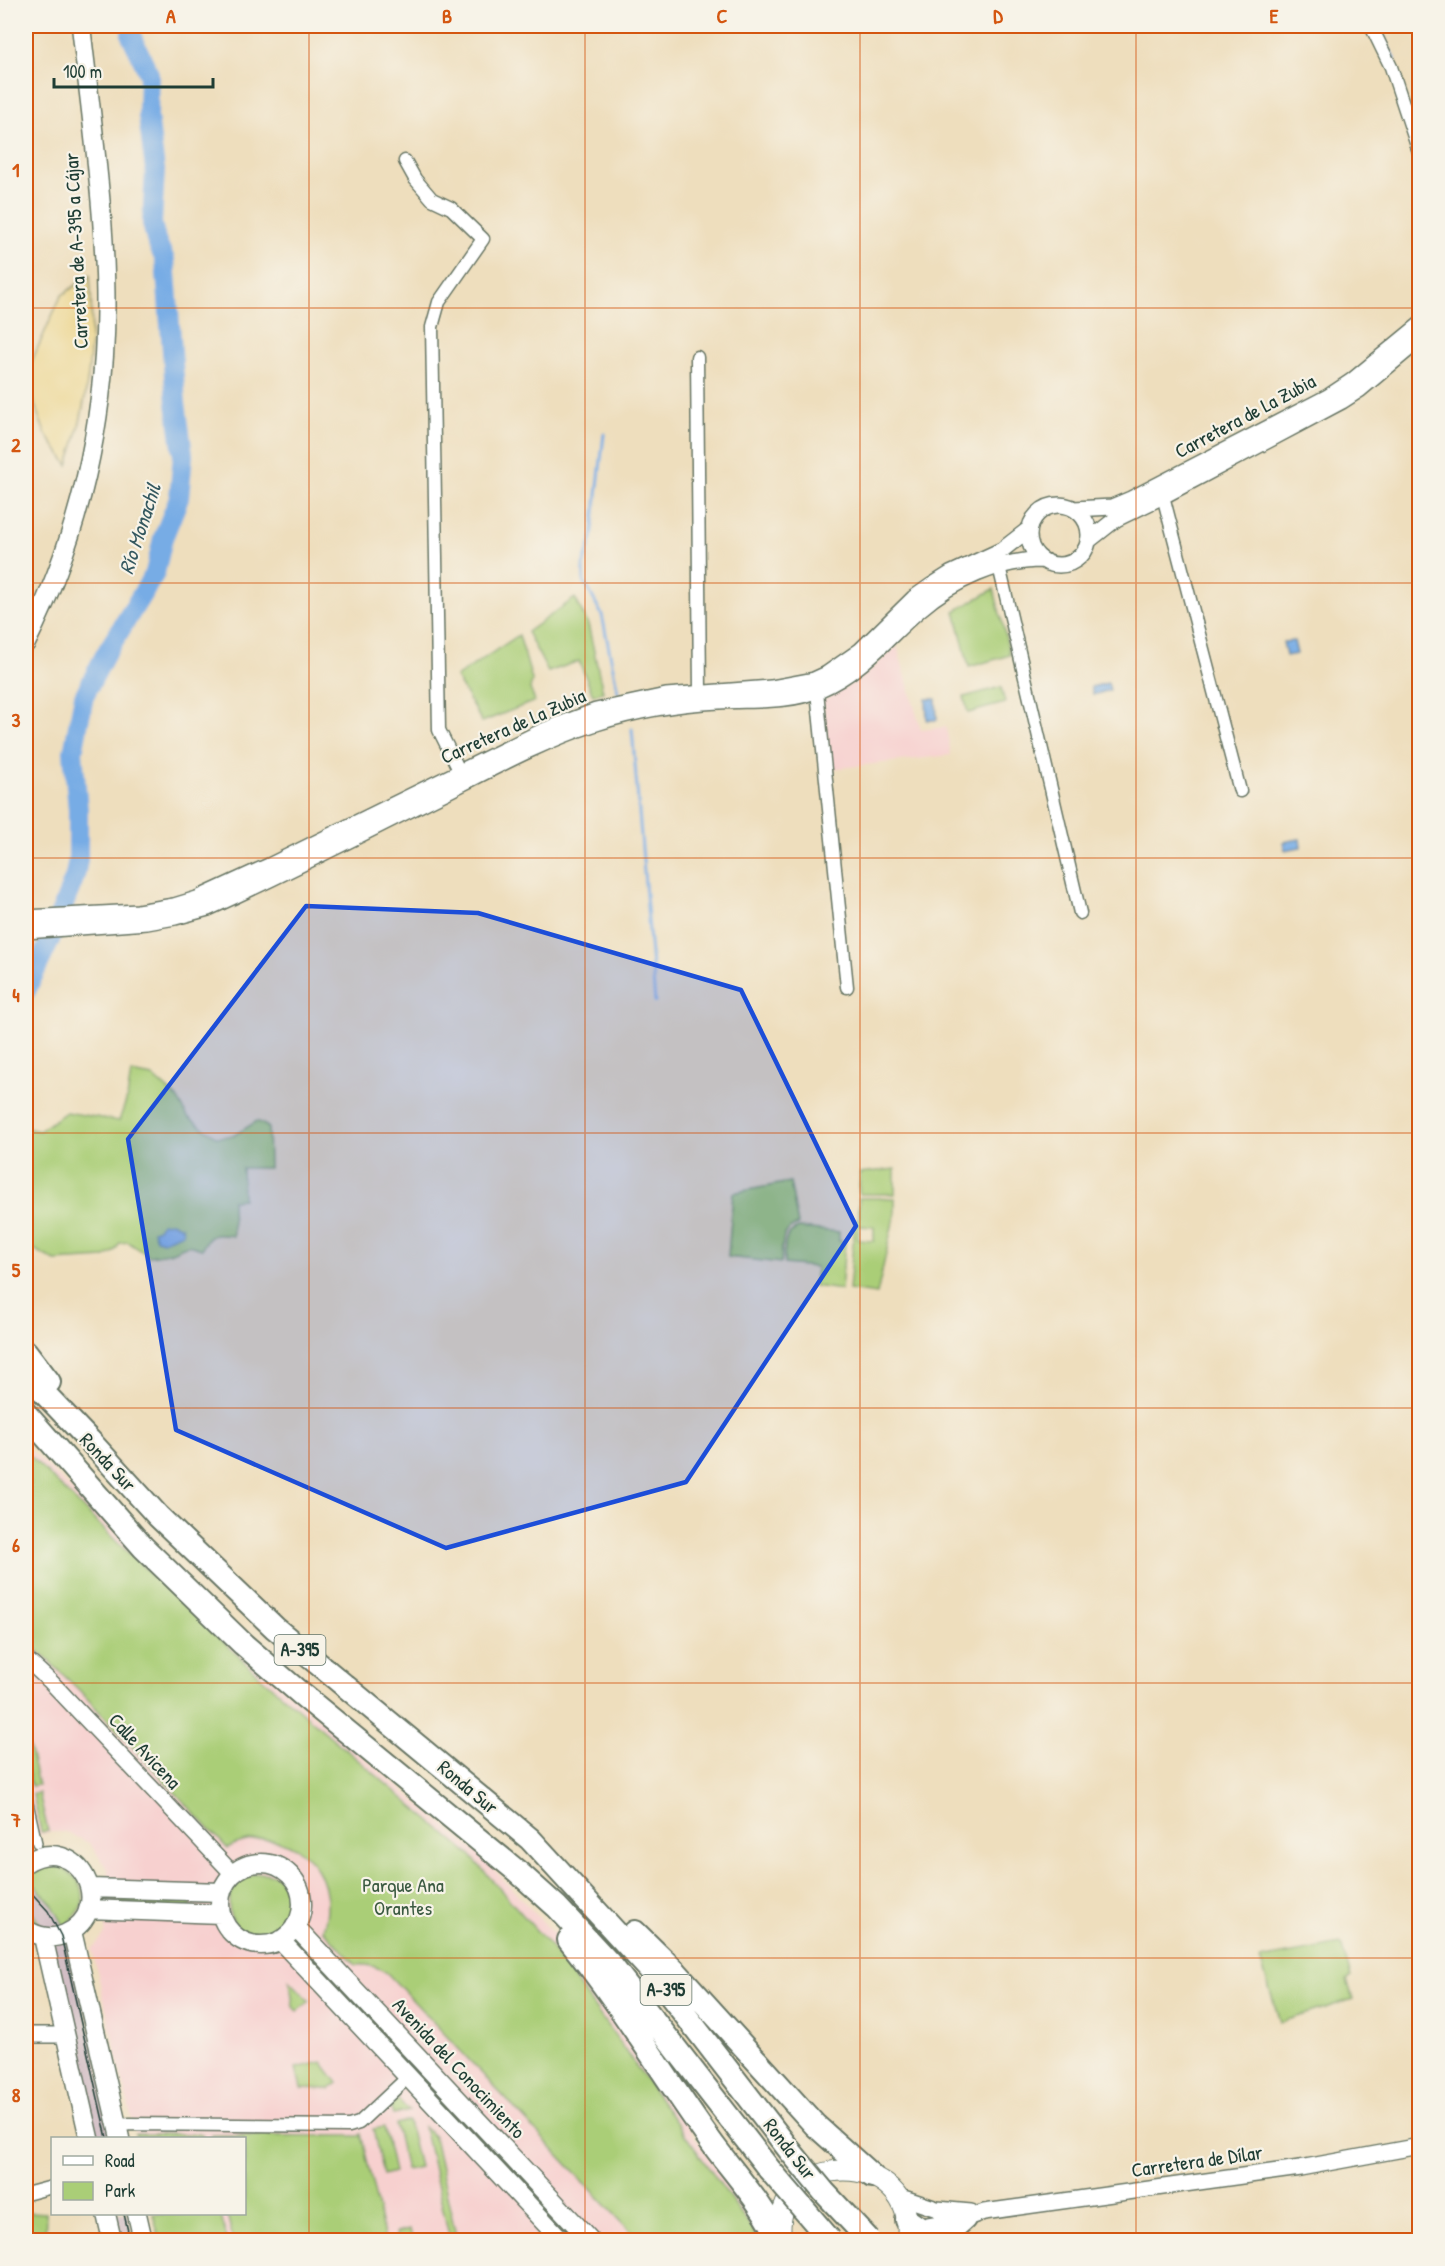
<svg xmlns="http://www.w3.org/2000/svg" width="1445" height="2266" viewBox="0 0 1445 2266" font-family="'Patrick Hand',sans-serif">
<style>
.built{fill:#f7d0cf}
.industrial{fill:#d2bec5}
.green{fill:#aace77;stroke:#648656;stroke-width:1.5;fill-rule:evenodd}
.sand{fill:#eeda9e;stroke:#868c69;stroke-width:1.5}
.water{fill:#77ace5;stroke:#4b748c;stroke-width:1.5}
.lines{fill:none;stroke-linecap:round;stroke-linejoin:round}
.stream{stroke:#77ace5;stroke-width:3}
.river{stroke:#77ace5;stroke-width:20}
.pedestrian-casing{stroke:#677564;stroke-width:12}
.minor-casing{stroke:#677564;stroke-width:15}
.tertiary-casing{stroke:#677564;stroke-width:18}
.secondary-casing{stroke:#677564;stroke-width:21}
.primary-casing{stroke:#677564;stroke-width:22}
.motorway-casing{stroke:#677564;stroke-width:26}
.pedestrian{stroke:#fff;stroke-width:9}
.minor{stroke:#fff;stroke-width:12}
.tertiary{stroke:#fff;stroke-width:15}
.secondary{stroke:#fff;stroke-width:18}
.primary{stroke:#fff;stroke-width:20}
.motorway{stroke:#fff;stroke-width:22}
.tram{stroke:#1f3d34;stroke-width:1.5}
.motorway-bridge-casing{stroke:#677564;stroke-width:26;stroke-linecap:butt}
.motorway-bridge{stroke:#fff;stroke-width:22}
.marked{fill:#1d4ed8;fill-opacity:0.2;stroke:#1d4ed8;stroke-width:4.5;stroke-linejoin:round}
.grid{fill:none;stroke:#d45610;stroke-width:1.5;stroke-opacity:0.55}
.labels{text-anchor:middle;stroke-width:4.5;stroke-linejoin:round;paint-order:stroke}
.shield{fill:#f7f3e8;stroke:#60746a;stroke-width:1.5}
.shield-label{font-size:18px;font-weight:bold;fill:#1f3d34}
.street-label{font-size:20px;fill:#1f3d34;stroke:#f7f3e8}
.park-label{font-size:20px;fill:#3b5a41;stroke:#f7f3e8}
.water-label{font-size:21px;font-style:italic;fill:#355960;stroke:#f7f3e8}
.neatline{fill:none;stroke:#d45610;stroke-width:2}
.grid-label{font-size:20px;text-anchor:middle;font-weight:bold;fill:#d45610}
</style>
<rect width="100%" height="100%" fill="#f7f3e8"/>
<filter id="ink" filterUnits="userSpaceOnUse"><feTurbulence type="fractalNoise" baseFrequency=".0167" numOctaves="2"/><feDisplacementMap in="SourceGraphic" scale="12" xChannelSelector="R" yChannelSelector="G"/><feConvolveMatrix kernelMatrix="1 2 1 2 8 2 1 2 1" color-interpolation-filters="sRGB"/></filter>
<filter id="wash" filterUnits="userSpaceOnUse"><feTurbulence type="fractalNoise" baseFrequency=".008" numOctaves="4" result="noise"/><feDisplacementMap in="SourceGraphic" scale="24" xChannelSelector="R" yChannelSelector="G"/><feGaussianBlur stdDeviation="1.35" result="paint"/><feColorMatrix in="noise" values="0 0 0 0 0 0 0 0 0 0 0 0 0 0 0 0 0 1.4 0 .05"/><feComposite in="paint" operator="in"/></filter>
<g filter="url(#wash)">
<rect width="100%" height="100%" fill="#eedebd"/>
<path class="built" d="M897 646 921 730 946 727 951 755 831 769 823 701 863 677Z
M26 1446 236 1649 484 1859 561 1941 754 2224 760 2240H160L153 2214H244V2138H136L92 1949 105 1934 108 1869 89 1843 67 1832H51L26 1838Z"/>
<path class="industrial" d="M26 1876 52 1904 65 1927 115 2138H94L39 1921 26 1904Z
M116 2214H127L133 2240H123Z"/>
<path class="green" d="M994 589 1010 655 969 667 955 611Z
M575 598 588 624 603 692 593 695 579 661 548 672 527 632Z
M519 635 532 680 530 689 535 701 482 722 456 677Z
M1001 687 1005 703 968 713 964 697Z
M131 1073 153 1077 178 1099 188 1117 217 1137 233 1136 257 1121 268 1127 269 1168H242L243 1199 232 1200 233 1236C216 1234 210 1232 202 1249L188 1245 169 1253 149 1256 128 1242 120 1243 114 1252 104 1258 55 1261 30 1247 26 1239V1128L39 1131 66 1112 119 1121 127 1098Z
M895 1169V1194H859L860 1173Z
M790 1182 798 1225C779 1230 783 1246 781 1263L728 1257 733 1193Z
M859 1198H895V1213L877 1294 849 1290 855 1220H859ZM859 1226 874 1227V1241L858 1240Z
M799 1228 839 1232V1241L845 1242 841 1290 814 1286 816 1267 784 1264C785 1249 782 1233 799 1228Z
M26 1452 119 1544 264 1680 470 1855 552 1948 753 2230 758 2240H633L635 2236 387 1973C377 1966 368 1964 356 1965L323 1930C343 1867 286 1819 227 1848L80 1691 26 1639Z
M29 1746 38 1785 31 1786 26 1763V1747Z
M39 1793 48 1831 41 1832 33 1794Z
M48 1864C68 1866 90 1884 81 1908 78 1914 70 1921 65 1927L52 1904 26 1876 37 1867Z
M229 1906a33 33 0 1 1 66 0a33 33 0 1 1-66 0Z
M120 1895 191 1898V1909L119 1906Z
M26 1904 44 1930 26 1920Z
M1341 1944 1351 1977 1347 1980 1353 1999 1280 2022 1260 1959Z
M314 1952 452 2099 443 2107 305 1961Z
M290 1981 310 2001 297 2011 293 2007Z
M322 2062 338 2083 330 2089 301 2088 296 2068Z
M398 2099 409 2111 393 2115 390 2106Z
M457 2105 585 2240H568L448 2113Z
M408 2121 419 2167 406 2170 395 2124Z
M384 2127 394 2172 383 2175 373 2129Z
M424 2127 434 2137 457 2240H450Z
M135 2134H202L203 2138H136Z
M361 2134 385 2240H233L227 2214H244V2138H212V2135L359 2136Z
M29 2212 46 2213 45 2240H29Z
M153 2214H221L227 2240H160Z
M410 2230 413 2240H398L396 2233Z"/>
<path class="sand" d="M90 275C95 341 89 402 68 465L45 433 26 381V374L61 296Z"/>
<path class="water" d="M1294 641 1297 654 1286 656 1283 642Z
M1108 683 1110 690 1093 695 1091 687Z
M926 699H936L937 720H927Z
M1300 839 1301 847 1285 850 1283 842Z
M171 1222 182 1227 183 1233 163 1241 156 1239 153 1231 158 1229 162 1223Z"/>
<g class="lines">
<path class="stream" d="M1378 26 1394 59
M1413 365 1420 379
M604 434 592 538 583 566 584 581 602 615 618 692
M632 729 655 1002"/>
<path class="river" d="M26 991 49 942 75 876 78 859V810L73 752 84 696 105 655 155 573 163 538 179 498 183 455 176 403 165 260 156 240 152 223 155 170 148 116 149 74 131 35 132 26"/>
</g>
</g>
<g filter="url(#ink)">
<g class="lines">
<defs>
<path id="pedestrian" d="M26 1794 37 1843"/>
<path id="minor" d="M1371 26 1391 67 1420 155
M405 161 415 179 432 199 451 208 483 239 439 302 432 327 439 730 460 772
M697 357 700 692
M1163 496 1240 791
M999 566 1080 913
M817 691 847 987
M117 2126 130 2124 349 2126 359 2123 408 2077
M26 2194 52 2187"/>
<path id="tertiary" d="M1029 535a30 30 0 1 1 60 0a30 30 0 1 1-60 0Z
M1074 509 1112 507 1131 499 1328 397 1352 381 1420 325
M1088 541 1116 519 1163 496 1342 401 1359 390 1420 339
M26 918 138 912 174 906 197 899 269 866 543 731 596 711 666 696 771 688 814 680 827 674 860 651 914 598 931 586 950 574 1002 550 1029 529
M26 931 147 922 175 917 208 908C288 872 366 831 445 792 494 767 544 740 596 723 636 710 677 703 719 701 752 699 789 703 820 689 861 672 887 637 920 609 953 580 999 560 1042 560
M26 1659 51 1682 233 1874
M26 2035H65
M898 2198 907 2199 937 2209 971 2212
M917 2235 928 2225 964 2219 984 2212 1300 2168 1420 2146"/>
<path id="secondary" d="M26 643C71 553 97 457 104 356 111 248 93 133 81 26
M26 1863C78 1830 119 1910 65 1934 52 1940 37 1937 26 1929
M220 1904a41 41 0 1 1 82 0a41 41 0 1 1-82 0Z
M90 1888 222 1892
M88 1909 221 1914
M295 1926 590 2240
M72 1931 120 2138
M43 1937 89 2138
M280 1940 561 2240
M106 2214 112 2240
M137 2214 143 2240"/>
<path id="primary" d="M781 2240C770 2146 919 2149 907 2240"/>
<path id="motorway" d="M26 1352 49 1382
M26 1374 89 1440 158 1516 275 1628 530 1839 653 1973 791 2152
M26 1414 143 1547 243 1644 300 1693 518 1872 557 1907 611 1965 769 2169
M635 1932 676 1972 815 2125 872 2176
M569 1940C620 2003 662 2073 709 2139 731 2170 765 2206 779 2240
M907 2220 922 2230 932 2240
M946 2240 948 2233 964 2219"/>
</defs>
<use href="#pedestrian" class="pedestrian-casing"/>
<use href="#minor" class="minor-casing"/>
<use href="#tertiary" class="tertiary-casing"/>
<use href="#secondary" class="secondary-casing"/>
<use href="#primary" class="primary-casing"/>
<use href="#motorway" class="motorway-casing"/>
<use href="#pedestrian" class="pedestrian"/>
<use href="#minor" class="minor"/>
<use href="#tertiary" class="tertiary"/>
<use href="#secondary" class="secondary"/>
<use href="#primary" class="primary"/>
<use href="#motorway" class="motorway"/>
<path class="tram" d="M26 1887 48 1911 61 1936 107 2138
M124 2214 130 2240"/>
<defs>
<path id="motorway-bridge" d="M791 2152 824 2192 869 2240
M769 2169 830 2240"/>
</defs>
<use href="#motorway-bridge" class="motorway-bridge-casing"/>
<use href="#motorway-bridge" class="motorway-bridge"/>
</g>
</g>
<path class="marked" d="M306 906 478 913 741 990 856 1226 686 1482 446 1548 176 1430 128 1139Z"/>
<path class="grid" d="M309 26V2240M585 26V2240M860 26V2240M1136 26V2240M26 308H1420M26 583H1420M26 858H1420M26 1133H1420M26 1408H1420M26 1683H1420M26 1958H1420"/>
<g class="labels">
<g class="shield">
<rect x="274.5" y="1635" width="51" height="30" rx="4.5"/>
<rect x="640.5" y="1975" width="51" height="30" rx="4.5"/>
</g>
<g class="shield-label">
<text x="300" y="1656">A-395</text>
<text x="666" y="1996">A-395</text>
</g>
<g class="street-label">
<text transform="translate(76 251) rotate(-93)" y="7">Carretera de A-395 a Cájar</text>
<text transform="translate(1245 416) rotate(-28)" y="7">Carretera de La Zubia</text>
<text transform="translate(513 726) rotate(-24)" y="7">Carretera de La Zubia</text>
<text transform="translate(108 1462) rotate(47)" y="7">Ronda Sur</text>
<text transform="translate(145 1751) rotate(47)" y="7">Calle Avicena</text>
<text transform="translate(468 1787) rotate(40)" y="7">Ronda Sur</text>
<text transform="translate(459 2068) rotate(47)" y="7">Avenida del Conocimiento</text>
<text transform="translate(790 2149) rotate(52)" y="7">Ronda Sur</text>
<text transform="translate(1197 2161) rotate(-8)" y="7">Carretera de Dílar</text>
</g>
<g class="park-label">
<text x="403" y="1892">Parque Ana<tspan x="403" dy="23">Orantes</tspan></text>
</g>
<g class="water-label">
<text transform="translate(140 529) rotate(-72)" y="7">Río Monachil</text>
</g>
</g>
<rect width="1445" height="2266" fill="none" stroke="#f7f3e8" stroke-width="66"/>
<rect x="51" y="2137" width="195" height="78" fill="#f7f3e8" stroke="#a1aaa0" stroke-width="1.5"/>
<rect x="63" y="2156" width="30" height="9" fill="#ffffff" stroke="#a1aaa0" stroke-width="1.5"/>
<text x="105" y="2167" font-size="18" fill="#1f3d34">Road</text>
<rect x="63" y="2182" width="30" height="18" fill="#aace77" stroke="#a1aaa0" stroke-width="1.5"/>
<text x="105" y="2197" font-size="18" fill="#1f3d34">Park</text>
<path d="M54 78v9h159v-9" fill="none" stroke="#1f3d34" stroke-width="3"/>
<text x="63" y="78" font-size="18" fill="#1f3d34" stroke="#f7f3e8" stroke-width="4.5" paint-order="stroke">100 m</text>
<rect x="33" y="33" width="1379" height="2200" class="neatline"/>
<g class="grid-label">
<text x="171" y="23">A</text>
<text x="447" y="23">B</text>
<text x="722" y="23">C</text>
<text x="998" y="23">D</text>
<text x="1274" y="23">E</text>
<text x="16" y="177">1</text>
<text x="16" y="452">2</text>
<text x="16" y="727">3</text>
<text x="16" y="1002">4</text>
<text x="16" y="1277">5</text>
<text x="16" y="1552">6</text>
<text x="16" y="1827">7</text>
<text x="16" y="2102">8</text>
</g>
</svg>
